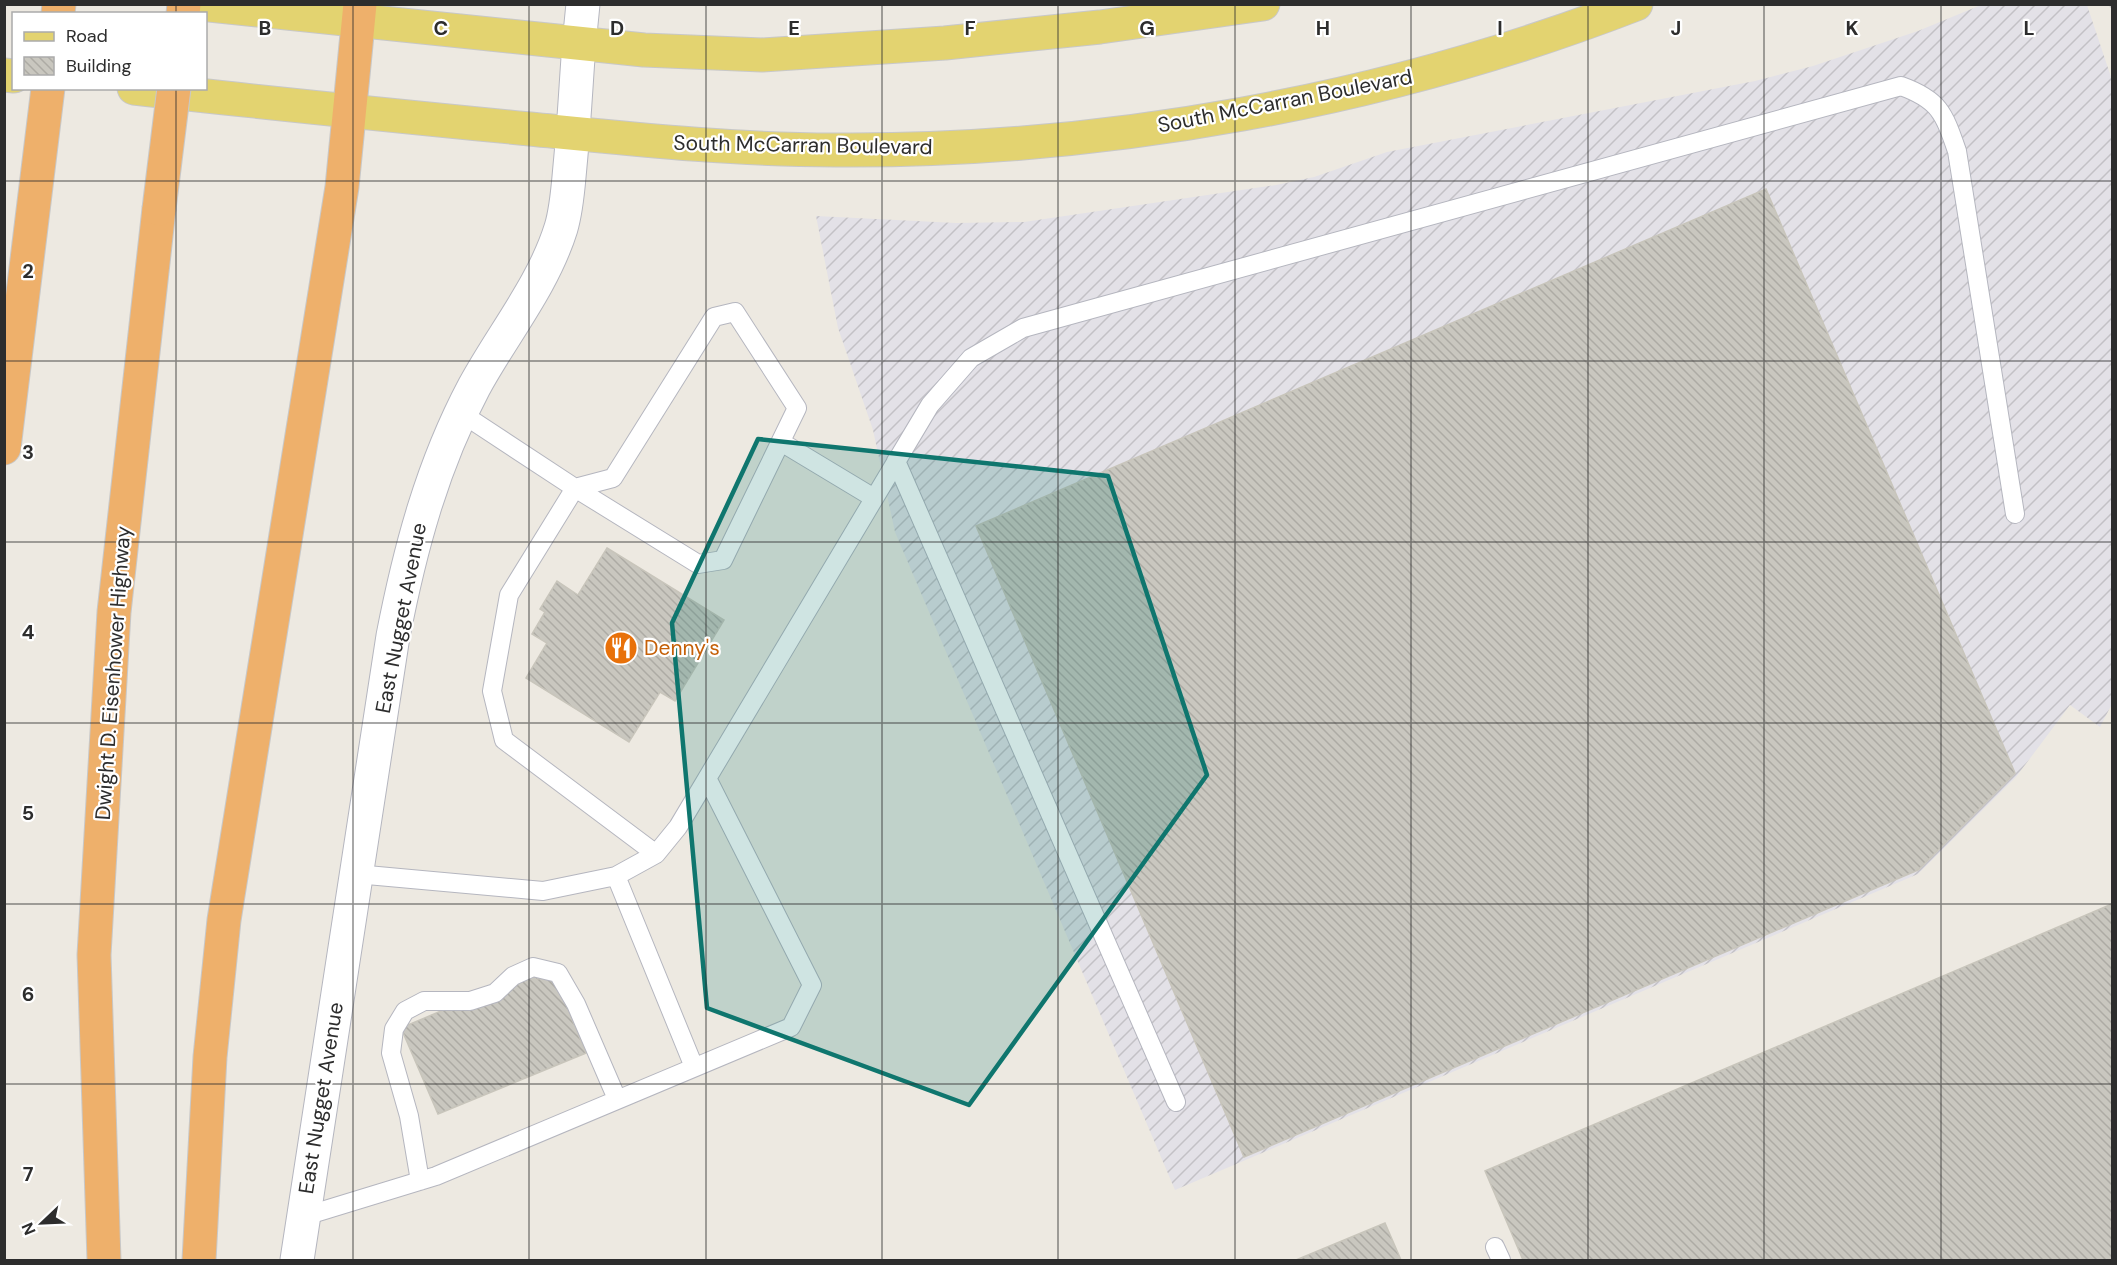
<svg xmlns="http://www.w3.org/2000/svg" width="2117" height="1265" viewBox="0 0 2117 1265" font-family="'DM Sans',sans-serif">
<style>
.industrial{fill:url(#industrial-furrows)}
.building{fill:url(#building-back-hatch);stroke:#c8c5bb;stroke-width:1.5}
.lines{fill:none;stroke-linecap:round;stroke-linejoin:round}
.service-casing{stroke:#b5b6bf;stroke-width:20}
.minor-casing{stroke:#b5b6bf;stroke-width:35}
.tertiary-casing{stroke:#b5b6bf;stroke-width:35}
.primary-casing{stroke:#c8c8c8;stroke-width:35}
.motorway-casing{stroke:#c8c8c8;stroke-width:35}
.path{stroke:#c8c8c8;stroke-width:4;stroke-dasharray:4.5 3;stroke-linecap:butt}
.service{stroke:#fff;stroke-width:18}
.minor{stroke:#fff;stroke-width:33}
.tertiary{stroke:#fff;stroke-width:33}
.primary{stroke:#e3d370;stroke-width:33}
.motorway{stroke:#eeb06b;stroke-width:33}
.motorway-bridge-casing{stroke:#c8c8c8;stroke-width:35;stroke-linecap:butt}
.motorway-bridge{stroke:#eeb06b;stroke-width:33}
.marked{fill:#0f766e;fill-opacity:0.2;stroke:#0f766e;stroke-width:4.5;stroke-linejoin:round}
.grid{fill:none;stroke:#2d2d2d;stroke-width:1.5;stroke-opacity:0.55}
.labels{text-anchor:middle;stroke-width:4.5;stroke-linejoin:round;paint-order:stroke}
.street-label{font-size:21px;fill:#2d2d2d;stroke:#fff}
.food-label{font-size:21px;fill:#c56008;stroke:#fff;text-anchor:start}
.grid-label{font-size:20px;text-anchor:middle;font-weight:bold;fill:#2d2d2d;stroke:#fff;stroke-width:4.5;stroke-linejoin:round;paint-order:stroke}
</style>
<defs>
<pattern id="industrial-furrows" width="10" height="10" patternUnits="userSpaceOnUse" patternTransform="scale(1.5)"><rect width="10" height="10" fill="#e3e1e7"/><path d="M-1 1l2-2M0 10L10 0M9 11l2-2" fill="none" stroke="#c3c1c6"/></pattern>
<pattern id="building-back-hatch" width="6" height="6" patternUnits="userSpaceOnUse" patternTransform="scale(1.5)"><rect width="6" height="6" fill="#c9c7bf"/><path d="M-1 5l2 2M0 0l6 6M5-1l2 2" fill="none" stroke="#adaba4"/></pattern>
</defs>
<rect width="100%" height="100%" fill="#ede9e1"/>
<path class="industrial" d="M1981 5H2087L2112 80V704L2100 727 2070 705 2016 777 1918 874 1175 1190 895 532 873 430 838 328 816 216 956 223 1024 222 1276 185 1314 177 1387 152 1755 81 1813 66 1918 31Z"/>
<path class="building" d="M1766 189 2015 773 1918 870 1244 1157 976 526Z
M607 548 724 620 675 701 660 692 629 742 526 678 547 643 532 634 545 612 540 609 557 581 578 595Z
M2112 904V1260H1523L1485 1171Z
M535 971 538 979 553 973 586 1053 438 1114 401 1028Z
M1385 1223 1401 1260H1296Z"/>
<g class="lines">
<defs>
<path id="service" d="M461 413 575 488 698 564 723 560 797 408 735 312 714 317 613 478 575 488 509 595 492 691 504 740 656 854
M781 442 874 498
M896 461 1176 1102
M356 874 543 891 616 876 656 854 678 827 930 405 971 358 1023 328 1901 86C1940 100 1944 114 1957 151L2015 514
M616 876 694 1067
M420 1181 409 1116 391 1053 394 1029 405 1011 424 1001H470L495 993 513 976 533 967 558 973 576 1004 617 1099
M302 1217 436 1176 791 1027 812 985 707 778
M1495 1247 1501 1260"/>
<path id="minor" d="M579 44 583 4"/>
<path id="tertiary" d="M297 1260 393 636C410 549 432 466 474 387 502 335 543 286 561 228 567 208 568 187 570 166 574 125 576 84 579 44"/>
<path id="primary" d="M200 4 644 50 762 55 945 43 1100 27 1263 4
M4 75 14 76
M134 88C266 103 398 116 530 129 632 139 733 150 835 150 1103 152 1386 101 1636 4"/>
<path id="motorway" d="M58 14 59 4
M183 14 184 4
M4 448 48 88
M104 1260 94 955 114 612 159 209
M199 1260 210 1057 224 920 342 187 360 4"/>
</defs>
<use href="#service" class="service-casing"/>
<use href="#minor" class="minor-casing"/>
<use href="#tertiary" class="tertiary-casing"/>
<use href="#primary" class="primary-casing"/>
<use href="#motorway" class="motorway-casing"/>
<path class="path" d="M2111 4 2112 7"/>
<use href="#service" class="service"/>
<use href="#minor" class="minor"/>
<use href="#tertiary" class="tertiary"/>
<use href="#primary" class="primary"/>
<use href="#motorway" class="motorway"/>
<defs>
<path id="motorway-bridge" d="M159 209 174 88"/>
</defs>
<use href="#motorway-bridge" class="motorway-bridge-casing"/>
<use href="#motorway-bridge" class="motorway-bridge"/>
</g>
<path class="marked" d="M758 439 1108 476 1207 775 969 1105 707 1008 672 623Z"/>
<path class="grid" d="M176 4V14M353 4V1260M529 4V1260M706 4V1260M882 4V1260M1058 4V1260M1235 4V1260M1411 4V1260M1588 4V1260M1764 4V1260M1941 4V1260M176 88V1260M4 181H2112M4 361H2112M4 542H2112M4 723H2112M4 904H2112M4 1084H2112"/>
<defs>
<symbol id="restaurant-disc" viewBox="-11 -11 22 22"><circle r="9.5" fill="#e8710a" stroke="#fff"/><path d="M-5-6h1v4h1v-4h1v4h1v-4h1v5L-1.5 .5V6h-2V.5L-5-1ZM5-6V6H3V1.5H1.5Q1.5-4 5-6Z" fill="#fff"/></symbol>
</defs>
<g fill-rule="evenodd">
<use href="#restaurant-disc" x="602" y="629" width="38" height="38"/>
</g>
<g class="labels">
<g class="street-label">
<text transform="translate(1285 101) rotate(-11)" y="7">South McCarran Boulevard</text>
<text transform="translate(803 145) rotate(1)" y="7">South McCarran Boulevard</text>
<text transform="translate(401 618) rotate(-79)" y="7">East Nugget Avenue</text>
<text transform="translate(113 673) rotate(-86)" y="7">Dwight D. Eisenhower Highway</text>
<text transform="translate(321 1098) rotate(-81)" y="7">East Nugget Avenue</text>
</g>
<g class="food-label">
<text x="644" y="655">Denny's</text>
</g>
</g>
<g class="grid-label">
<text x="265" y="35">B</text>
<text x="441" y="35">C</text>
<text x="617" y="35">D</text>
<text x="794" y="35">E</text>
<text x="970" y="35">F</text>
<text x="1147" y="35">G</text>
<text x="1323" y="35">H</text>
<text x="1500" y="35">I</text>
<text x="1676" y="35">J</text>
<text x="1852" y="35">K</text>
<text x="2029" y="35">L</text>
<text x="28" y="278">2</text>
<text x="28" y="459">3</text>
<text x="28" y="639">4</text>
<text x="28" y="820">5</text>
<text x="28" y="1001">6</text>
<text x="28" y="1181">7</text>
</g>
<rect width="2117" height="1265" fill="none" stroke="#2d2d2d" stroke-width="12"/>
<rect x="12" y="12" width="195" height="78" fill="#ffffff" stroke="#ababab" stroke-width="1.5"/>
<rect x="24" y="32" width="30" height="9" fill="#e3d370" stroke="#ababab" stroke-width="1.5"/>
<text x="66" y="42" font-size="18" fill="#2d2d2d">Road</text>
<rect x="24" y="57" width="30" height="18" fill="url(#building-back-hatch)" stroke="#ababab" stroke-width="1.5"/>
<text x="66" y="72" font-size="18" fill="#2d2d2d">Building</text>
<g transform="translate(42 1223) rotate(247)" stroke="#ffffff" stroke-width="4.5" paint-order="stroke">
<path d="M0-4.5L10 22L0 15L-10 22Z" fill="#2d2d2d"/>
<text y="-9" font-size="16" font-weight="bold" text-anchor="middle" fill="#2d2d2d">N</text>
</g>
</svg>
